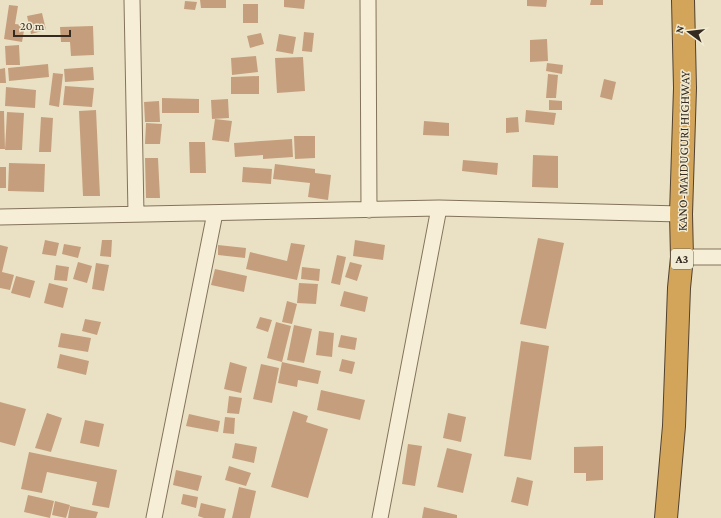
<svg xmlns="http://www.w3.org/2000/svg" width="721" height="518" viewBox="0 0 721 518" font-family="'Crimson Pro',serif">
<style>
.building{fill:#c59f7d}
.lines{fill:none;stroke-linecap:round;stroke-linejoin:round}
.street-casing{stroke:#83735c;stroke-width:17}
.highway-casing{stroke:#514130;stroke-width:24}
.street{stroke:#f6eed6;stroke-width:15}
.highway{stroke:#d3a55b;stroke-width:22}
.labels{text-anchor:middle;stroke-width:3;stroke-linejoin:round;paint-order:stroke}
.shield{fill:#f2ebd3;stroke:#6d6455;stroke-width:1}
.shield-label{font-size:12px;font-weight:bold;fill:#342a1f}
.street-label{font-size:13px;fill:#342a1f;stroke:#f2ebd3}
</style>
<rect width="100%" height="100%" fill="#eae1c4"/>
<path class="building" d="M200 0H226V8H201Z
M284 0H305L304 9 284 7Z
M527 0H547L546 7 527 6Z
M591 0H603V5H590Z
M185 1 197 2 195 10 184 9Z
M243 4H258V23H243Z
M9 5 18 6 15 24 25 25 22 42 4 39Z
M42 13 46 30 31 34 27 16Z
M93 26 94 55 71 56 70 42H61L60 27Z
M304 32 314 33 312 52 302 51Z
M261 33 264 44 250 48 247 36Z
M279 34 296 37 293 54 276 51Z
M547 39 548 61 530 62V40Z
M19 45 20 65H6L5 46Z
M256 56 258 72 232 75 231 58Z
M303 57 305 91 277 93 275 58Z
M547 63 563 65 562 74 546 71Z
M48 64 49 77 9 81 8 68Z
M93 67 94 80 65 82 64 69Z
M5 68 6 83H0V69Z
M53 73 63 74 59 107 49 105Z
M548 74 558 75 556 98H546Z
M259 76V94H231V77Z
M604 79 616 82 612 100 600 97Z
M65 86 94 88 92 107 63 105Z
M6 87 36 90 35 108 5 106Z
M162 98 199 99V113H162Z
M228 99 229 118 212 119 211 100Z
M549 100 562 101V110H549Z
M159 101 160 122H145L144 102Z
M96 110 100 196H83L79 111Z
M526 110 556 113 554 125 525 122Z
M0 111H4L5 149H0Z
M7 112 24 113 22 150H5Z
M41 117 53 118 51 152H39Z
M518 117 519 132 506 133V118Z
M215 119 232 121 229 142 212 140Z
M424 121 449 123V136L423 135Z
M146 123 162 124 160 144H145Z
M294 136H315V158L295 159Z
M292 139 293 157 263 159V155L235 157 234 143Z
M189 142H205L206 173H190Z
M533 155 558 156V188L532 187Z
M145 158H158L160 198H146Z
M463 160 498 163 497 175 462 171Z
M9 163 45 164 44 192 8 191Z
M275 164 315 169V173L331 175 328 200 308 197 310 183 273 179Z
M0 167H6V188H0Z
M243 167 272 169 271 184 242 182Z
M538 238 564 243 546 329 520 324Z
M45 240 59 243 56 256 42 254Z
M102 240H112L111 257 100 256Z
M355 240 385 245 383 260 353 256Z
M291 243 305 245 297 280 246 269 250 252 287 261Z
M64 244 81 247 78 258 62 254Z
M0 245 8 247 2 272 14 275 10 290 0 288Z
M218 245 246 248 245 258 218 255Z
M337 255 346 257 340 285 331 283Z
M78 262 92 266 87 283 73 279Z
M350 262 362 265 357 281 345 277Z
M96 263 109 265 104 291 92 289Z
M56 265 69 267 67 281 54 280Z
M302 267 320 269 319 281 301 279Z
M215 269 247 276 244 292 211 285Z
M16 276 35 281 30 298 11 293Z
M49 283 68 288 63 308 44 303Z
M299 283 318 284 316 304 297 303Z
M344 291 368 297 365 312 340 306Z
M287 301 297 304 292 324 282 322Z
M260 317 272 320 268 332 256 328Z
M85 319 101 322 97 335 82 331Z
M276 322 291 326 282 362 267 358Z
M294 325 312 329 304 363 287 360Z
M319 331 334 333 332 357 316 355Z
M61 333 91 338 88 352 58 347Z
M341 335 357 338 355 350 338 347Z
M521 341 549 346 531 460 504 456Z
M60 354 89 361 86 375 57 368Z
M342 359 355 362 352 374 339 371Z
M230 362 247 367 241 393 224 389Z
M282 362 321 371 318 384 298 380 297 387 278 383Z
M261 364 279 368 272 403 253 399Z
M321 390 365 400 360 420 317 410Z
M229 396 242 398 239 414 227 413Z
M0 402 26 409 15 446 0 442Z
M293 411 308 416 306 422 328 429 308 498 271 487Z
M47 413 62 418 51 452 35 448Z
M448 413 466 417 461 442 443 438Z
M189 414 220 421 218 432 186 426Z
M225 417 235 418 234 434 223 433Z
M85 420 104 424 99 447 80 443Z
M235 443 257 447 254 463 232 458Z
M408 444 422 446 415 486 402 484Z
M603 446V480L586 481V473H574V447Z
M447 448 472 454 463 493 437 487Z
M29 452 117 470 109 508 92 505 97 482 47 472 42 493 21 489Z
M229 466 251 473 246 486 225 480Z
M176 470 202 476 198 491 173 485Z
M517 477 533 481 528 506 511 502Z
M239 487 256 491 250 518H232Z
M183 494 198 497 196 508 181 504Z
M28 495 54 501 50 518 24 512Z
M55 501 70 505 66 518 52 515Z
M201 503 226 509 224 518H204L198 516Z
M70 506 98 512 96 518H68Z
M424 507 457 515V518H422Z"/>
<g class="lines">
<defs>
<path id="street" d="M132 0 136 214
M368 0 369 210
M0 217 439 208 681 214
M682 257H721
M154 518 215 213
M380 518 439 208"/>
<path id="highway" d="M666 518 674 426 679 288 682 257 681 214 685 88 683 0"/>
</defs>
<use href="#street" class="street-casing"/>
<use href="#highway" class="highway-casing"/>
<use href="#street" class="street"/>
<use href="#highway" class="highway"/>
</g>
<g class="labels">
<rect class="shield" x="671" y="249" width="22" height="20" rx="3"/>
<g class="shield-label">
<text x="682" y="263">A3</text>
</g>
<g class="street-label">
<text transform="translate(683 151) rotate(-89)" y="5">KANO-MAIDUGURI HIGHWAY</text>
</g>
</g>
<g transform="translate(689 32) rotate(285)" stroke="#f2ebd3" stroke-width="3" paint-order="stroke">
<path d="M0-3L7 15L0 10L-7 15Z" fill="#342a1f"/>
<text y="-6" font-size="11" font-weight="bold" text-anchor="middle" fill="#342a1f">N</text>
</g>
<path d="M14 30v6h56v-6" fill="none" stroke="#342a1f" stroke-width="2"/>
<text x="20" y="30" font-size="12" fill="#342a1f" stroke="#f2ebd3" stroke-width="3" paint-order="stroke">20 m</text>
</svg>
